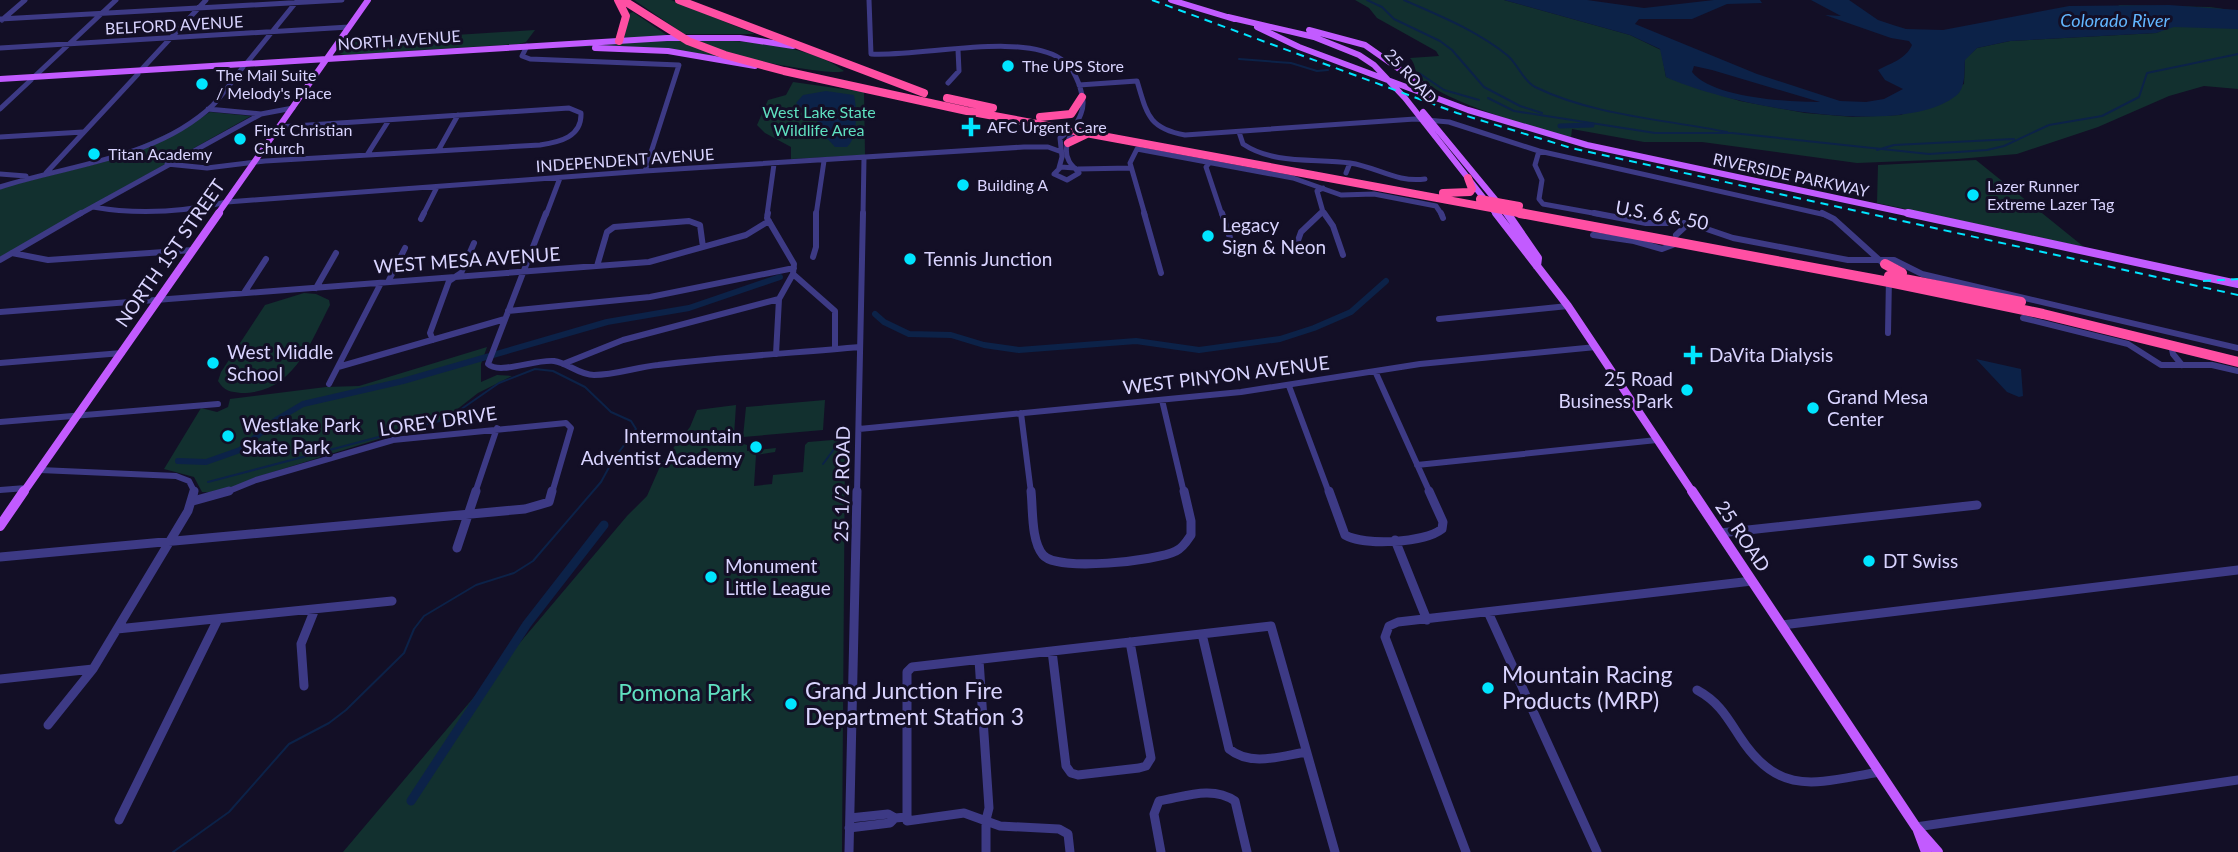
<svg xmlns="http://www.w3.org/2000/svg" width="2238" height="852" viewBox="0 0 2238 852" font-family="Lato,sans-serif">
<style>
.green{fill:#12302f}
.water{fill:#0c2248;fill-rule:evenodd}
.lines{fill:none;stroke-linecap:round;stroke-linejoin:round}
.stream{stroke:#0c2248;stroke-width:2}
.canal-far2{stroke:#0c2248;stroke-width:5}
.canal-far1{stroke:#0c2248;stroke-width:6}
.canal{stroke:#0c2248;stroke-width:9}
.minor-far2{stroke:#3d3a85;stroke-width:5}
.minor-far1{stroke:#3d3a85;stroke-width:6}
.minor{stroke:#3d3a85;stroke-width:9}
.major-far2{stroke:#c25bff;stroke-width:6}
.major-far1{stroke:#c25bff;stroke-width:8}
.major{stroke:#c25bff;stroke-width:10}
.highway-far1{stroke:#ff4fa3;stroke-width:8}
.highway{stroke:#ff4fa3;stroke-width:10}
.rail{stroke:#00e5ff;stroke-width:2;stroke-dasharray:8 6;stroke-linecap:butt}
.poi-dot{fill:#00e5ff;stroke:#130f26;stroke-width:2.5}
.labels{text-anchor:middle;stroke-width:6;stroke-linejoin:round;paint-order:stroke}
.far-street-label{font-size:16px;fill:#d9d4ff;stroke:#130f26}
.far-poi-label{font-size:16px;fill:#d9d4ff;stroke:#130f26;text-anchor:start}
.far-park-label{font-size:16px;fill:#5fe0c0;stroke:#130f26}
.far-water-label{font-size:18px;font-style:italic;fill:#62b6ff;stroke:#130f26}
.street-label{font-size:19px;fill:#d9d4ff;stroke:#130f26}
.poi-label{font-size:19px;fill:#d9d4ff;stroke:#130f26;text-anchor:start}
.near-poi-label{font-size:23px;fill:#d9d4ff;stroke:#130f26;text-anchor:start}
.near-park-label{font-size:23px;fill:#5fe0c0;stroke:#130f26}
</style>
<rect width="100%" height="100%" fill="#130f26"/>
<path class="green" d="M634 0H671L755 34H684Z
M1355 0H1504L1630 35 1661 50 1666 77 1740 101 1805 113 1853 117 1901 115 1964 84 1965 59 1977 48 2010 41 2156 33 2161 31 2118 5 2210 7 2238 11V89L2204 86 2169 96 2098 127 2017 154 1957 159 1857 163 1702 142H1644L1572 129 1571 138C1536 128 1443 102 1419 77 1414 71 1416 64 1410 58L1439 56 1436 51 1377 18 1369 8Z
M633 12 668 36 624 39 628 14Z
M535 30 526 42 519 44 344 55 339 53 346 42Z
M676 39 725 59 598 46 548 48Z
M696 40C739 40 809 44 844 71 833 76 752 60 737 56 723 52 710 45 696 40Z
M793 82 864 92 865 155 791 159V147L765 133 757 125 768 100 786 95Z
M210 112 251 116 0 257V188L104 162 196 121Z
M1976 160 2084 247 1877 203 1878 165Z
M304 293 316 294 329 300 330 305C310 343 293 394 241 393 231 392 224 391 218 381L221 372 265 305Z
M487 347 481 364V382L497 375 512 376 478 393 446 418 257 477 219 493 202 492 194 477 164 469 201 408 217 412 228 407 230 399 326 387 359 386Z
M825 400 823 430 743 437 746 407Z
M736 405 734 436 737 442 747 445V451L776 448 775 452 756 455 754 486 772 484 773 475 803 472 805 445 808 442 845 439V443L839 442 836 446H845L842 852H343L627 516 647 496 662 462 690 427 697 410Z"/>
<path class="water" d="M1504 0H1587L1644 8 1714 0H1760L1762 3 1727 4 1692 19H1639L1635 24 1757 74 1840 101 1866 102 1884 99 1903 89 1885 80 1878 70C1891 63 1906 59 1912 45L1909 41 1891 38 1825 15 1841 16 1811 0H1849L1878 20 1893 25 1906 29 1943 30 2069 6 2169 5 2238 10V29L2174 27 2156 33 2010 41 1977 48 1965 60C1964 71 1966 87 1957 95 1902 140 1726 105 1666 77L1660 49 1630 35ZM1694 66 1712 70 1820 102C1788 102 1712 98 1692 72Z
M826 91 854 95C857 109 858 138 847 147H835L825 136 816 119 796 103 803 95Z
M1976 359 2021 369 2023 396 2019 397 2007 392Z"/>
<g class="lines">
<path class="stream" d="M1367 0 1382 7 1394 19 1440 41 1452 50 1484 87 1520 106 1542 113
M1404 0C1440 16 1476 30 1507 55 1518 64 1523 81 1535 87 1595 116 1663 119 1727 132
M1239 59 1291 63 1317 71 1328 70
M1419 73 1444 90 1479 100
M1488 98 1514 111 1655 133H1732L1929 154 1987 150 2004 146 2049 125 2102 116 2139 97 2147 73 2238 54
M1877 150 1894 145 2014 139
M823 464 837 445 844 444
M173 852 229 812 289 744 329 723 346 710 404 653 414 629 424 616 476 585 514 573 533 561 601 482 613 460 636 429 631 421 611 412 585 387 553 371 535 369 499 383 447 419 208 482"/>
<path class="canal-far2" d="M1560 126 1592 125"/>
<path class="canal-far1" d="M875 314 884 322 909 334 951 335 984 345 1019 350 1136 341 1199 350 1280 339 1314 328 1351 312 1386 281
M178 461 206 462 240 450 276 420 303 404 403 381 607 322 689 308 780 277"/>
<path class="canal" d="M411 801 527 624 604 525"/>
<path class="minor-far2" d="M869 0 871 54C923 57 1019 32 1061 59 1074 67 1081 86 1083 101 1085 121 1058 141 1069 161 1071 165 1076 169 1079 173L1067 180 1054 174 1061 167 1075 168
M0 19 342 0
M2 20 25 0
M527 46 522 56 530 59 679 65 645 171
M0 48 349 27
M246 64 297 1
M141 70 206 0
M35 76 116 0
M948 83 959 71 958 50
M1079 85 1137 81C1147 114 1148 128 1185 135L1415 119 1449 122 1539 151 1826 215
M0 109 31 80
M208 109 261 114 293 108
M1239 132 1243 144C1274 165 1316 158 1350 163 1377 167 1397 183 1425 179
M0 137 83 132
M438 151 458 115
M1539 151 1535 165 1542 180 1539 199 1543 204 1604 215
M367 155 389 120
M1210 162 1206 167 1222 215
M167 164 207 168 265 161 540 145C560 142 582 137 581 113L569 108 279 127
M1059 168 1062 157 1060 138 1071 129
M1078 169 1131 168
M46 173 138 74
M1346 173 1350 163
M0 174 26 176
M0 187C71 164 156 159 213 105 224 93 233 80 243 67
M93 207C138 215 183 212 227 202L645 171 1024 147H1048L1059 151
M1323 212 1325 215
M78 215 261 114
M423 215 437 187
M546 215 560 178
M767 215 774 164
M816 215 824 161
M863 215 864 158
M1145 215 1130 163 1137 149 1293 178 1341 195 1374 194 1436 206 1442 215
M1319 215 1323 212 1317 191 1323 188"/>
<path class="minor-far1" d="M546 213 488 364C499 375 535 359 554 361 568 363 579 375 594 375 615 375 637 367 658 365 725 357 793 353 860 347
M768 213 767 218 794 264 793 274 779 299 776 354
M1144 213 1161 273
M1222 213 1234 250
M1324 213 1333 226 1343 255
M1441 213 1443 218
M1594 213 1646 223H1689L1733 238 1848 260H1894L1922 274 2238 348
M1822 213 1834 219 1886 266
M421 219 424 213
M1593 235 1634 241 1662 249 1678 243
M1676 235 1689 223
M1296 246 1301 232 1321 213
M12 253 48 260 193 250
M813 257 816 247V213
M0 260 81 213
M597 266 607 232 614 227 689 221 700 225 703 247
M793 274 835 311V349
M388 282 405 248
M316 288 336 253
M244 293 266 259
M508 311 650 297 794 268
M0 312 649 262 746 235 769 221
M2023 318 2128 344 2161 365H2212L2238 371
M1439 319 1568 306
M1888 333 1889 277
M433 340 430 333 449 281 461 273 474 243
M2171 345 2173 354 2182 365
M0 363 122 353
M563 364 623 340 779 299
M338 367 505 319
M1375 371 1430 493
M329 384 381 283
M1289 386 1329 493
M1162 400 1184 493
M1021 413 1031 493
M0 422 218 404
M859 429 1241 392 1420 364 1596 347
M1417 465 1657 440
M40 470 176 476 189 481 195 493
M0 490 26 488
M224 493 256 480 393 440 566 423 571 428 552 493
M475 493 497 428
M857 493 863 213"/>
<path class="minor" d="M1031 491C1033 509 1031 541 1043 555 1057 572 1157 561 1176 551 1183 548 1187 541 1191 535V521L1184 491
M1329 491 1345 535C1365 546 1424 543 1442 529L1443 522 1429 491
M193 501 229 491
M1720 533 1977 505
M1395 540 1427 620
M457 548 476 491
M0 557 525 509 549 502 552 491
M1488 612 1597 852
M1782 625 2238 570
M117 629 392 601
M1202 634 1229 749C1251 767 1281 756 1306 752
M1052 651 1066 766 1071 773 1078 775 1139 768 1146 766 1151 758 1130 642
M979 660 989 808 986 820V852
M0 679 93 669
M304 686 301 644 315 609
M1697 690C1719 702 1727 717 1740 737 1780 799 1818 782 1880 772
M48 725 93 669 188 511 194 491
M850 818 888 814 895 818 907 817
M119 820 218 619
M1916 827 2238 780
M849 828 890 823 895 818
M849 852 857 491
M1070 852 1068 834 1059 829 1000 826 964 813 907 821V672L912 667 1271 626 1335 852
M1161 852 1154 814 1159 801C1184 797 1212 785 1235 801L1247 852
M1466 852 1385 637 1389 626 1398 622 1752 581"/>
<path class="major-far2" d="M1171 0 1234 19
M1228 17 1314 37 1359 55 1374 65 1405 98 1497 215
M1257 27 1299 47 1468 110 1587 145 1916 215
M1309 30 1365 45 1432 92
M595 48 668 51 755 66
M0 79 667 38H740L793 46
M1423 112 1508 215
M217 215 368 0"/>
<path class="major-far1" d="M1496 213 1568 306 1693 493
M1507 213 1538 258 1537 266
M1908 213 2238 284
M23 493 219 213"/>
<path class="major" d="M1692 491 1916 827 1938 852
M0 526 24 491
M1917 828 1926 852"/>
<path class="highway-far1" d="M618 0 626 16 619 41
M623 0 688 41 725 55 784 71 967 111 1529 215
M679 0 924 93
M947 98 993 108
M1040 117 1071 114 1082 97
M1068 143 1087 134
M1443 193 1470 192 1472 189 1468 178
M1480 199 1519 206"/>
<path class="highway" d="M1520 213 1889 282 2043 314 2238 362
M1885 264 1902 273
M1889 276 2021 302"/>
<path class="rail" d="M1152 0 1457 113 1571 148 2238 295
M2203 281 2238 279"/>
</g>
<g class="poi-dot">
<circle cx="1008" cy="66" r="7"/>
<circle cx="202" cy="84" r="7"/>
<path d="M967.5 116.5h7v7h7v7h-7v7h-7v-7h-7v-7h7z"/>
<circle cx="240" cy="139" r="7"/>
<circle cx="94" cy="154" r="7"/>
<circle cx="963" cy="185" r="7"/>
<circle cx="1973" cy="195" r="7"/>
<circle cx="1208" cy="236" r="7"/>
<circle cx="910" cy="259" r="7"/>
<path d="M1689.5 344.5h7v7h7v7h-7v7h-7v-7h-7v-7h7z"/>
<circle cx="213" cy="363" r="7"/>
<circle cx="1687" cy="390" r="7"/>
<circle cx="1813" cy="408" r="7"/>
<circle cx="228" cy="436" r="7"/>
<circle cx="756" cy="447" r="7"/>
<circle cx="1869" cy="561" r="7"/>
<circle cx="711" cy="577" r="7"/>
<circle cx="1488" cy="688" r="7"/>
<circle cx="791" cy="704" r="7"/>
</g>
<g class="labels">
<g class="far-street-label">
<text transform="translate(174 25) rotate(-3)" y="6">BELFORD AVENUE</text>
<text transform="translate(399 40) rotate(-4)" y="6">NORTH AVENUE</text>
<text transform="translate(1411 76) rotate(47)" y="6">25 ROAD</text>
<text transform="translate(625 160) rotate(-4)" y="6">INDEPENDENT AVENUE</text>
<text transform="translate(1791 175) rotate(12)" y="6">RIVERSIDE PARKWAY</text>
</g>
<g class="far-poi-label">
<text x="1022" y="72">The UPS Store</text>
<text x="216" y="81">The Mail Suite<tspan x="216" dy="18">/ Melody's Place</tspan></text>
<text x="987" y="133">AFC Urgent Care</text>
<text x="254" y="136">First Christian<tspan x="254" dy="18">Church</tspan></text>
<text x="108" y="160">Titan Academy</text>
<text x="977" y="191">Building A</text>
<text x="1987" y="192">Lazer Runner<tspan x="1987" dy="18">Extreme Lazer Tag</tspan></text>
</g>
<g class="far-park-label">
<text x="819" y="118">West Lake State<tspan x="819" dy="18">Wildlife Area</tspan></text>
</g>
<g class="far-water-label">
<text x="2115" y="27">Colorado River</text>
</g>
<g class="street-label">
<text transform="translate(1662 215) rotate(10)" y="7">U.S. 6 &amp; 50</text>
<text transform="translate(170 253) rotate(-55)" y="7">NORTH 1ST STREET</text>
<text transform="translate(467 260) rotate(-4)" y="7">WEST MESA AVENUE</text>
<text transform="translate(1226 375) rotate(-7)" y="7">WEST PINYON AVENUE</text>
<text transform="translate(438 421) rotate(-8)" y="7">LOREY DRIVE</text>
<text transform="translate(842 484) rotate(-89)" y="7">25 1/2 ROAD</text>
<text transform="translate(1743 536) rotate(56)" y="7">25 ROAD</text>
</g>
<g class="poi-label">
<text x="1222" y="232">Legacy<tspan x="1222" dy="22">Sign &amp; Neon</tspan></text>
<text x="924" y="266">Tennis Junction</text>
<text x="227" y="359">West Middle<tspan x="227" dy="22">School</tspan></text>
<text x="1709" y="362">DaVita Dialysis</text>
<text x="1673" y="386" text-anchor="end">25 Road<tspan x="1673" dy="22">Business Park</tspan></text>
<text x="1827" y="404">Grand Mesa<tspan x="1827" dy="22">Center</tspan></text>
<text x="242" y="432">Westlake Park<tspan x="242" dy="22">Skate Park</tspan></text>
<text x="742" y="443" text-anchor="end">Intermountain<tspan x="742" dy="22">Adventist Academy</tspan></text>
<text x="1883" y="568">DT Swiss</text>
<text x="725" y="573">Monument<tspan x="725" dy="22">Little League</tspan></text>
</g>
<g class="near-poi-label">
<text x="1502" y="683">Mountain Racing<tspan x="1502" dy="26">Products (MRP)</tspan></text>
<text x="805" y="699">Grand Junction Fire<tspan x="805" dy="26">Department Station 3</tspan></text>
</g>
<g class="near-park-label">
<text x="685" y="701">Pomona Park</text>
</g>
</g>
</svg>
